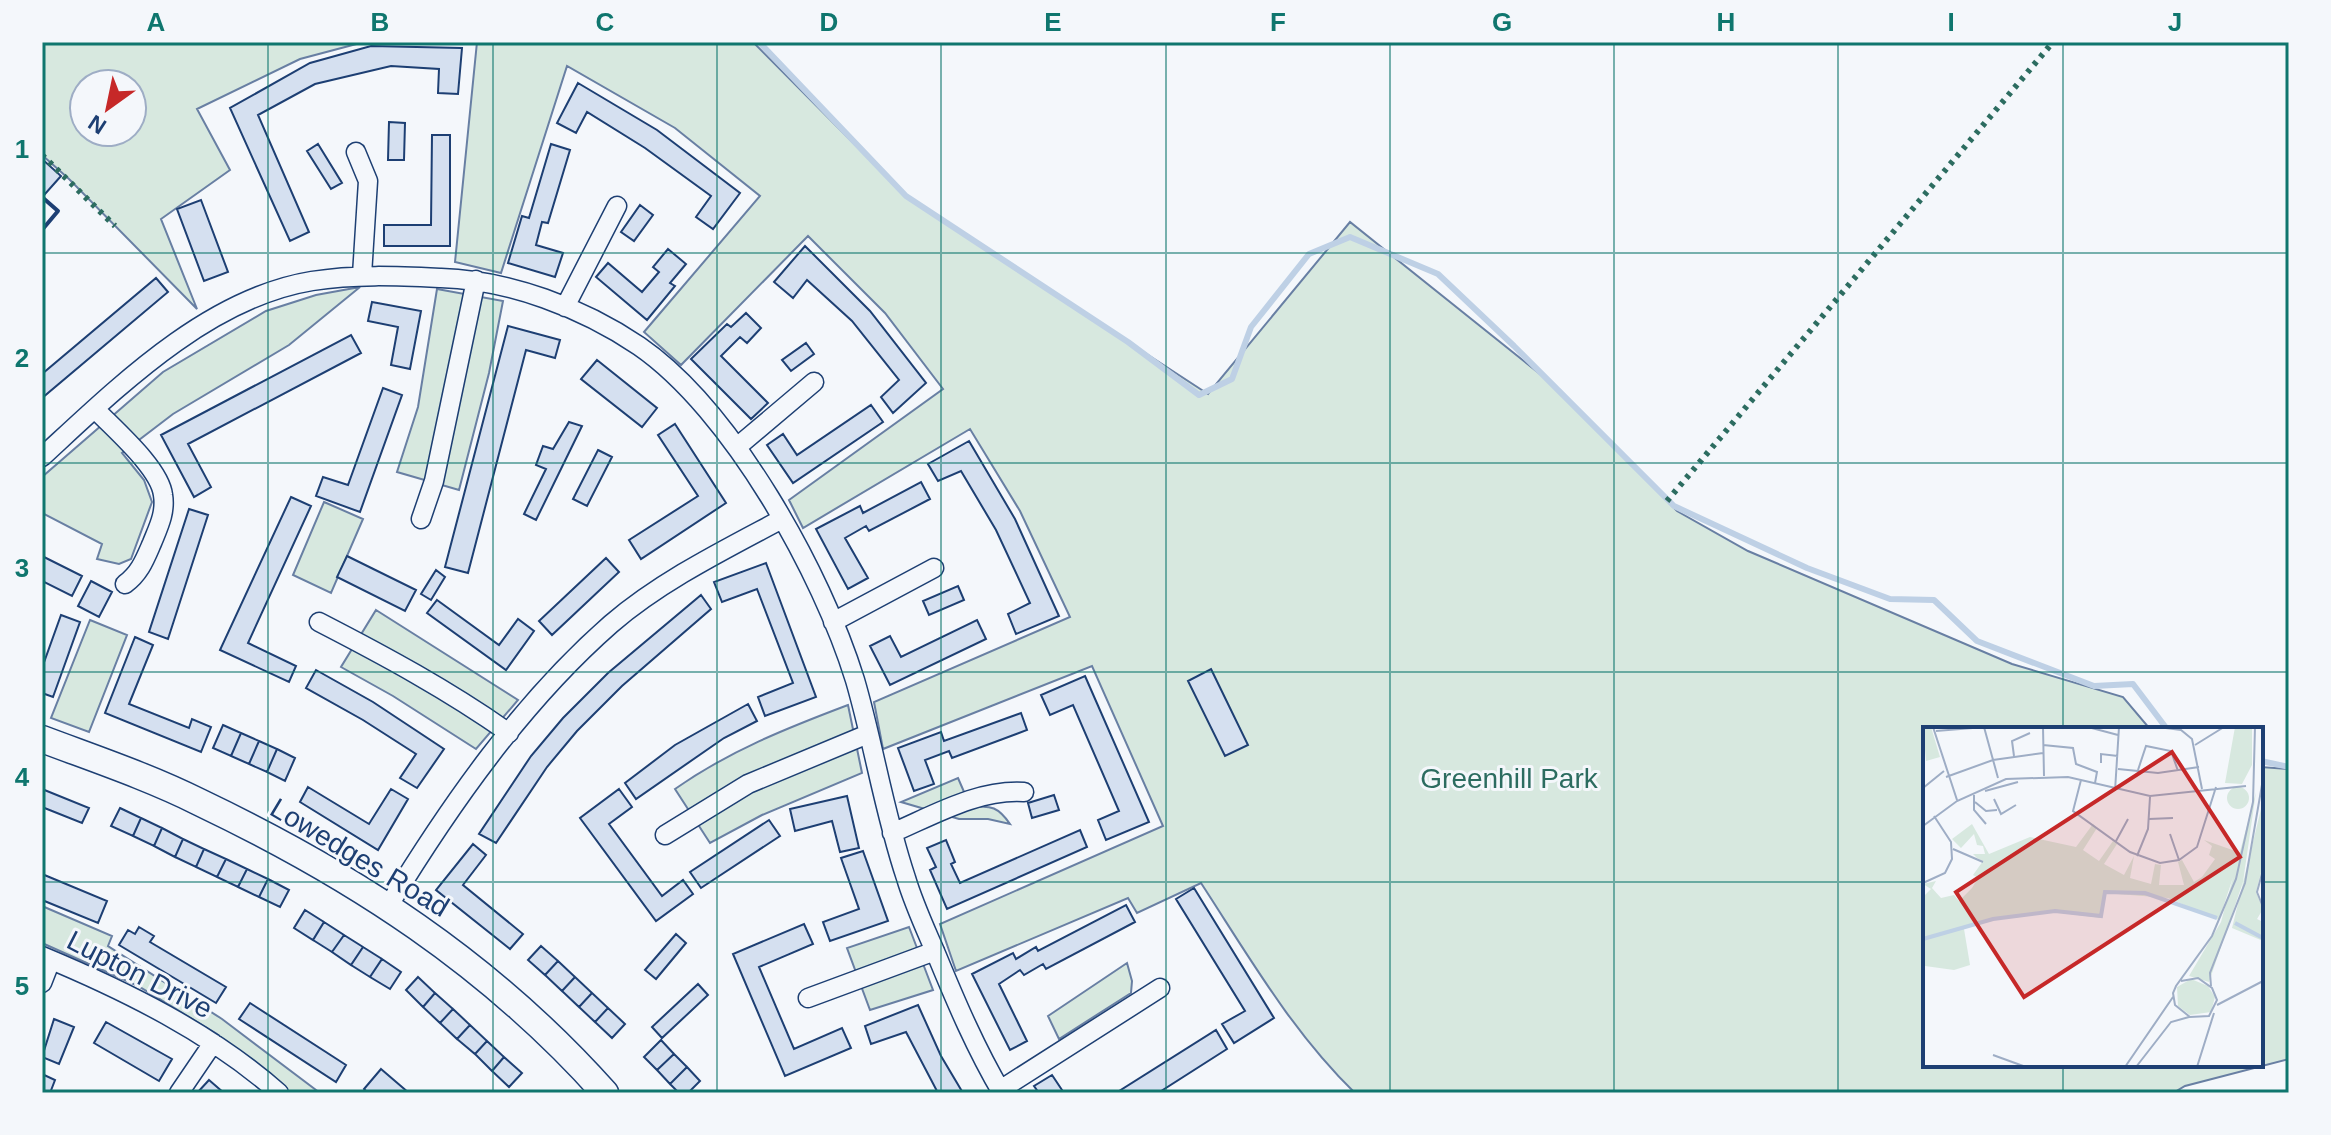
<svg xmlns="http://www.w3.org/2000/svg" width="2331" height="1135" viewBox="0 0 2331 1135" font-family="Helvetica,sans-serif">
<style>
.green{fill:#d7e8df;stroke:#687fa3;stroke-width:2;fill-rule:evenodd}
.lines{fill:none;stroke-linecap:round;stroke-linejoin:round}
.stream{stroke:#bed0e5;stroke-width:6}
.building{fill:#d5e0f0;stroke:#1d3f73;stroke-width:2}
.street-casing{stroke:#1d3f73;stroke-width:21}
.secondary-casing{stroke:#1d3f73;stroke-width:29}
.street{stroke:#f4f7fb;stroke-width:18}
.secondary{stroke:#f4f7fb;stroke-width:26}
.hedge{stroke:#2c6c60;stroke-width:6;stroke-dasharray:4 6;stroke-linecap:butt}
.wall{stroke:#1d3f73;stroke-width:4}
.grid{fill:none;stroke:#0f766e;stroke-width:2;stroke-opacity:0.55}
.labels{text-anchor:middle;stroke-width:6;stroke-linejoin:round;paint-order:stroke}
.park-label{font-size:28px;fill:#2c6c60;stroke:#f4f7fb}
.street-label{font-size:28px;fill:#1d3f73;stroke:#f4f7fb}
.inset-river{fill:none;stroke:#bed0e5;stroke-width:4}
.inset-road{fill:none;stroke:#9eadc5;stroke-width:2}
.view{fill:#c62828;fill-opacity:0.15;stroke:#c62828;stroke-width:4}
.inset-edge{fill:none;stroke:#1d3f73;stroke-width:4}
.neatline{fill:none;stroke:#0f766e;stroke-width:3}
.grid-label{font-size:26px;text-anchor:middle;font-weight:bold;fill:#0f766e}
</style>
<rect width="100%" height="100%" fill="#f4f7fb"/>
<path class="green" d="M42 42H364L300 59 197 109 230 170 161 219 197 309 69 179 42 155ZM84 84H132V132H84Z
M477 42H753L910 200 1208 394 1350 222 1560 390 1677 511 1748 551 2012 664 2123 697 2150 729H1925V1065H2261V767L2289 769V1059L2185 1086 2173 1093H1355C1292 1032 1248 955 1201 883L1137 913 1128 898 956 971 940 924 1163 826 1092 666 883 749 874 702 1070 617 1020 511 970 429 803 528 789 500 943 389 885 313 808 236 681 365 644 332 760 196 675 128 567 66 501 273 455 262Z
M360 287 289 345 173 414 122 453 144 480 152 502 131 559 119 564 97 559 102 544 42 513V477L163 372 266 311 316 295Z
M437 289 503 301 489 373 459 490 397 472 418 407Z
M324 502 363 519 331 593 293 575Z
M376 610 518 700 476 749 393 696 341 667Z
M90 620 127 635 89 732 51 718Z
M848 705 862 773 762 815 710 843 675 789C729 751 787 728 848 705Z
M958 778 971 808C991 804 999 808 1010 824L988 819H959L901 802Z
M42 906 112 936 108 946 222 1019 320 1093H287L217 1034 138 986 42 943Z
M909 927 933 990 870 1010 847 948Z
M1127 963 1132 981 1131 993 1059 1039 1048 1016Z"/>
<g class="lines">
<path class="stream" d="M759 42 906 196 1128 342 1199 395 1232 379 1251 327 1309 254 1350 237 1438 274 1514 346 1674 506 1807 568 1890 599 1934 600 1977 641 2094 686 2133 684 2167 729
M2261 761 2289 767"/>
</g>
<path class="building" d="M371 46 462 48 458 94 438 93 439 69 391 66 315 84 258 115 309 232 290 241 230 108 310 63Z
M578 83 657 130 740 193 713 229 696 217 711 196 645 148 587 112 576 133 557 123Z
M389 122 405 123 404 160H388Z
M432 135H450V246H384V225H431Z
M318 144 342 183 331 189 307 151Z
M551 144 570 150 548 223 542 222 536 245 563 253 555 277 508 263 522 216 529 218Z
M42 159 61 176 45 194 42 191Z
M201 200 228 272 204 281 177 209Z
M640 205 653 215 634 241 621 232Z
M805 246 870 311 926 383 893 413 881 397 899 380 852 321 807 280 793 298 774 282Z
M668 249 686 264 670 283 675 286 647 320 596 277 608 263 642 292 659 272 653 267Z
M156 278 168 292 42 398V374Z
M372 302 421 311 410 369 391 365 398 327 368 321Z
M746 313 761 328 747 343 740 337 721 356 768 403 751 419 691 359 727 324 731 327Z
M508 326 560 340 555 358 526 350 468 573 445 567Z
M351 335 361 353 188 444 211 487 194 497 161 435Z
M806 343 814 354 791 371 782 360Z
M597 360 657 408 642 427 581 379Z
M383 388 402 395 360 512 316 496 323 477 348 485Z
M871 405 883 422 793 483 767 445 783 434 797 455Z
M569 422 582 426 536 520 524 514 546 469 536 465 543 446 553 449Z
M675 424 726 503 641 559 629 540 698 496 658 435Z
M969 441 1015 519 1059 616 1016 634 1008 614 1030 603 996 530 961 471 938 481 928 464Z
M598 450 612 457 587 506 573 499Z
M921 482 930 499 869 531 866 526 845 538 868 578 848 589 816 529 860 506 863 513Z
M291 497 311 506 248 643 296 666 289 682 220 650Z
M189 509 208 515 168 639 149 632Z
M42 556 82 576 72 596 42 581Z
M347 556 416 590 405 611 337 577Z
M606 558 619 572 552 635 539 621Z
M766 563 816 697 765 716 758 697 793 683 757 589 722 602 714 582Z
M436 570 445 577 431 600 421 594Z
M91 581 112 592 99 617 78 606Z
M958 586 964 600 929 615 923 601Z
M701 595 711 609 622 686 577 731 547 767 496 843 479 834 531 756 563 718 608 673Z
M437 600 499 645 518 619 534 631 506 670 427 613Z
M61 615 80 622 53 697 42 693V668Z
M977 620 986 639 890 685 870 646 890 636 901 657Z
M135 637 153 645 129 704 189 728 192 719 211 727 201 752 105 713Z
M1211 669 1248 745 1225 756 1188 681Z
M316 670 373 702 444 749 417 788 400 778 416 754 363 720 306 688Z
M1085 676 1149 822 1106 840 1098 820 1119 811 1073 705 1050 715 1041 695Z
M748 704 757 721 724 738 636 799 625 783 675 745Z
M1021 713 1027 730 952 758 949 751 925 760 934 784 914 791 898 748 941 732 944 741Z
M223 725 241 733 231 756 213 748Z
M241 733 259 741 249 764 231 756Z
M259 741 277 749 267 772 249 764Z
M277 749 295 758 285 781 267 772Z
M308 787 369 824 391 789 408 799 378 850 300 802Z
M42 789 89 808 82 823 42 807Z
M619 789 632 807 609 824 662 896 683 880 693 894 656 921 580 818Z
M1054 795 1059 810 1032 818 1028 803Z
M847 796 859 848 840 852 832 821 795 831 790 809Z
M120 808 141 818 133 836 111 826Z
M141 818 162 828 154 846 133 836Z
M769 820 780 836 701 888 690 872Z
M162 828 183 839 175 857 154 846Z
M1080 830 1087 847 947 909 930 870 936 867 927 848 946 840 955 862 951 864 960 883Z
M183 839 204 849 196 867 175 857Z
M473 844 486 855 463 885 523 934 510 949 436 890Z
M204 849 226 859 217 877 196 867Z
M863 851 888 921 830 941 823 922 859 909 841 858Z
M226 859 247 869 238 887 217 877Z
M247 869 268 879 259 897 238 887Z
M42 874 107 901 98 923 42 900Z
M268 879 289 890 280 907 259 897Z
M1194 888 1274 1018 1234 1043 1222 1024 1245 1011 1176 899Z
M1126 905 1135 922 1046 969 1043 964 1024 975 1020 970 999 984 1027 1041 1010 1050 972 974 1013 953 1016 959 1036 947 1038 951Z
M305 910 324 922 313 940 294 928Z
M324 922 344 935 332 952 313 940Z
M804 924 813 944 759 967 794 1049 842 1028 851 1048 785 1076 733 954Z
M139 927 154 936 150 942 226 987 216 1003 119 945 128 930 135 934Z
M676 934 686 943 656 979 645 970Z
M344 935 363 947 351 965 332 952Z
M541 946 558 961 545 975 528 960Z
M363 947 382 959 370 977 351 965Z
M382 959 401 972 390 989 370 977Z
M558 961 575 977 562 991 545 975Z
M418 977 435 993 423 1007 406 990Z
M575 977 592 993 579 1007 562 991Z
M698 984 708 995 662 1038 652 1027Z
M435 993 453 1009 440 1023 423 1007Z
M592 993 608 1008 595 1022 579 1007Z
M250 1003 346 1065 336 1082 239 1019Z
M918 1005 941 1056 963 1093H938L906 1032 871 1044 865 1026Z
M608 1008 625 1024 612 1038 595 1022Z
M453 1009 470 1025 457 1039 440 1023Z
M54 1019 74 1027 59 1064 42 1057Z
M106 1022 172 1059 159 1081 94 1043Z
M470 1025 487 1041 475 1054 457 1039Z
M1216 1030 1227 1049 1158 1093H1116Z
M661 1040 674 1054 657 1070 644 1057Z
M487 1041 504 1057 492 1071 475 1054Z
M674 1054 687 1067 670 1084 657 1070Z
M504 1057 522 1073 509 1087 492 1071Z
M687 1067 700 1081 688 1093H679L670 1084Z
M381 1069 409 1093H368L364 1089Z
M42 1074 55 1080 50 1093H42Z
M1052 1075 1064 1093H1039L1034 1086Z
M209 1080 224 1093H197Z"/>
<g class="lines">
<defs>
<path id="street" d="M356 152 368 181 362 275
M565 307 617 206
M95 409C114 429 160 468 163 495 166 513 158 528 152 543 145 559 140 573 125 584
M737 447 814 382
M42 457C117 388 207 298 312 281 355 274 397 276 441 278 509 280 583 308 639 346 732 410 822 573 855 680 874 745 884 813 906 878 914 905 926 930 937 956 956 1002 976 1049 1002 1093
M421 519 434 481 476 280
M319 622C385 656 448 690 509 733
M833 622 934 568
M892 833C934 815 978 789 1024 792
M665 835 748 784 868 734
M389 905C450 805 522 702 611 624 661 581 724 550 782 519
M42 956C126 991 211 1033 279 1093
M42 983 51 960
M808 998 935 951
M1000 1090 1160 988
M179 1093 213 1043"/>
<path id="secondary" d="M42 739C95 759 149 777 199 802 354 876 490 964 605 1093"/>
</defs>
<use href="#street" class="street-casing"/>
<use href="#secondary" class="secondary-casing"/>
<use href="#street" class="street"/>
<use href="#secondary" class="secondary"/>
<path class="hedge" d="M42 155 115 226
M1667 501 2053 42"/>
<path class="wall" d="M42 197 58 211 42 230"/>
</g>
<path class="grid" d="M268 42V1093M493 42V1093M717 42V1093M941 42V1093M1166 42V1093M1390 42V1093M1614 42V1093M1838 42V1093M2063 42V729M42 253H2289M42 463H2289M42 672H2289M42 882H1925M2261 882H2289M2063 1065V1093"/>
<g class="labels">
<g class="park-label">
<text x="1509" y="788">Greenhill Park</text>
</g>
<g class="street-label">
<text transform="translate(360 857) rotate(31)" y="10">Lowedges Road</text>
<text transform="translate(140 974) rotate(27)" y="10">Lupton Drive</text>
</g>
</g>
<g transform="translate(1923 727)">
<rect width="340" height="340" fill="#f4f7fb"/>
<path d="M0 0H8L17 30 3 34ZM312 0H329V38L319 57 302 56ZM304 71a11 11 0 1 1 22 0a11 11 0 1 1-22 0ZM333 65 320 155 286 255 266 249 298 195ZM340 74V138L333 165 340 182 334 192 340 195V214L309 201ZM49 97 66 127 107 110 153 120 170 97 174 101 160 123 176 134 190 114 194 117 181 137 201 148 211 129 207 151 228 157 232 137 238 138 236 158H261L255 135 259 133 271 155 279 150 292 132 286 128 289 119 281 113 318 126 296 193 245 171 182 166 179 191 122 184 70 191 41 202 47 238 31 243 2 239 0 244V170L8 162 0 157 13 154 9 161 18 171 31 168 36 174 49 161 55 151 50 148 60 134 54 131 50 127H62L60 119 54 118 51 107 38 121 29 112ZM268 252 285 259 292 270 288 285 267 288 255 279 254 260Z" fill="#d7e8df"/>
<path class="inset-river" d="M312 196 340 211M0 212 70 192 132 184 178 189 182 165 222 166 294 191"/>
<path class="inset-road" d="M10 0 34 73M61 0 75 51M120 0 121 49M165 0 195 8M235 0 258 3 269 12 279 62M13 4 62 0M120 18 150 21 153 37 174 45 172 56M272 18 301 0M91 29 89 14 107 6M178 36V27L195 29M195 42 235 46 276 40M215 43 223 19 248 24 255 44M23 50 70 33 120 26M158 53 150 84 207 125 237 136 256 133 274 120 293 60M0 61 21 44M62 64 95 55M192 64 196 0M51 68V83L63 97M71 72 78 87 93 78M52 75 63 84 74 83M226 92 250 91M0 99 34 74 83 52 145 50 227 69 323 59M247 107 256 133M193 114 205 92M30 122 60 135M214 129 225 102 227 70M340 143 334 165 340 180M0 156 22 146 29 132 28 115 11 89M258 254 275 251 289 261 294 273 286 289 267 290 252 278 250 266 253 259 289 209 313 152 330 75 332 0M288 259 287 246 322 156 340 52M294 278 340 254M70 328 103 340M202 340 250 270M213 340 248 295 266 290M274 340 291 286"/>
<path class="view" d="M249 25 317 130 101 270 33 165Z"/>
<rect width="340" height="340" class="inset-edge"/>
</g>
<rect width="2331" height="1135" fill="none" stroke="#f4f7fb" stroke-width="88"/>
<g transform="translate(108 108) rotate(213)"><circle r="38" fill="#f4f7fb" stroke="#9eadc5" stroke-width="2"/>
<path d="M0-6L14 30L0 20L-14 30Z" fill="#c62828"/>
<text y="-12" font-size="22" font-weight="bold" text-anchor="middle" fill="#1d3f73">N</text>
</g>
<rect x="44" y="44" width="2243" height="1047" class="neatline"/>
<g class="grid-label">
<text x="156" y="31">A</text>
<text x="380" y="31">B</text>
<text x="605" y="31">C</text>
<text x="829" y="31">D</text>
<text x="1053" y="31">E</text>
<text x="1278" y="31">F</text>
<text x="1502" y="31">G</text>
<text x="1726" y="31">H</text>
<text x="1951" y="31">I</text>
<text x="2175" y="31">J</text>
<text x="22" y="158">1</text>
<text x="22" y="367">2</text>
<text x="22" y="577">3</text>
<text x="22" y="786">4</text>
<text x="22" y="995">5</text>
</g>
</svg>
